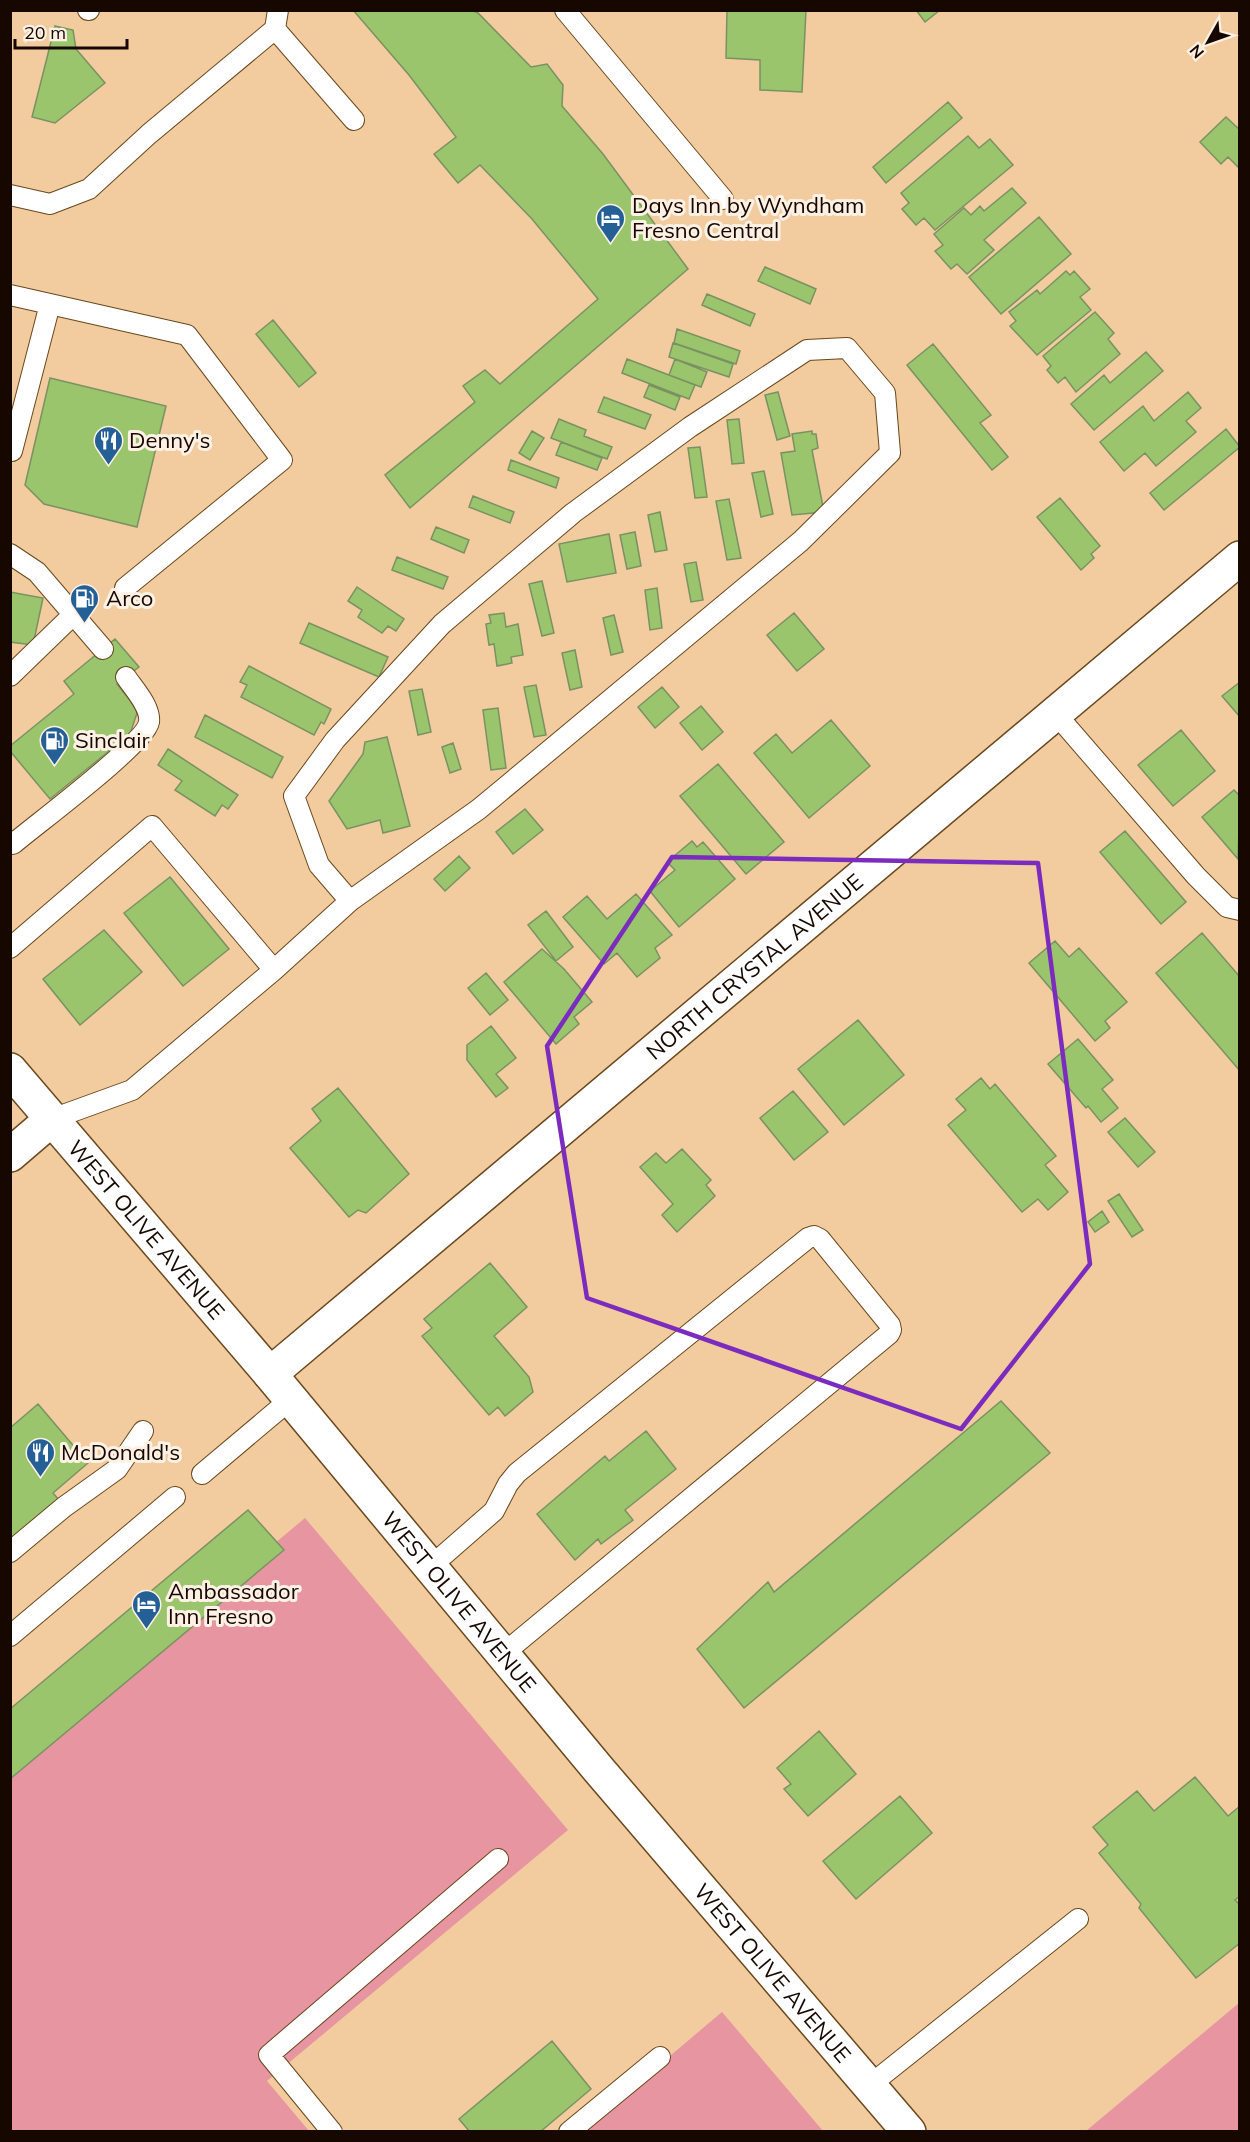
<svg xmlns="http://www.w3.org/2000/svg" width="1250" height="2142" viewBox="0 0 1250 2142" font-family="Mulish,sans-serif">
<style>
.green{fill:#e695a1}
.building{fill:#9ac56d;stroke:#7a9262;stroke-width:1.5}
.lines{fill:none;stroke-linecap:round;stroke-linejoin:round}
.lane-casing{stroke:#69481d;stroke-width:22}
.street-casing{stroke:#69481d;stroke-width:36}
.secondary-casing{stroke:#69481d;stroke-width:36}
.lane{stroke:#fff;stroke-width:20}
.street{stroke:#fff;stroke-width:33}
.secondary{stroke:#fff;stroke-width:33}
.marked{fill:none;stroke:#7b2cbf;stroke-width:4.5;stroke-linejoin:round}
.labels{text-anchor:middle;stroke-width:6;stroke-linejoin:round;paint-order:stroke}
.poi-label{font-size:22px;fill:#160800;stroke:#fdf1e4;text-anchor:start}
.street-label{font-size:22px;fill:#160800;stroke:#fdf1e4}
</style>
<rect width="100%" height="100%" fill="#f2cb9e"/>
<path class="green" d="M305 1518 568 1830 267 2081 309 2131 11 2132V1765Z
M1239 2003V2131H1086Z
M722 2012 823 2131 580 2132Z"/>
<path class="building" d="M353 10H471L478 13 531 67 547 64 563 85 562 106 603 154 688 269 410 508 385 475 475 402 463 386 485 370 500 384 598 299 532 219 480 165 458 183 434 154 456 137 409 75Z
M727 10H806L802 92 760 90V60L726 58Z
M916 10H940L925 22Z
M55 26 73 30 76 49 105 83 55 123 32 117Z
M948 102 962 118 886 183 873 167Z
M1226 117 1240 130V169L1228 157 1221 164 1200 142Z
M968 136 979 148 990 139 1013 165 935 230 924 218 916 225 902 209 909 203 901 193Z
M1012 188 1026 203 984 240 994 250 967 274 957 264 951 269 935 251 943 245 934 234 964 208 971 215 980 206 984 211Z
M1039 217 1071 254 1001 314 969 277Z
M765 267 816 289 810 304 758 281Z
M1066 271 1070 275 1074 271 1090 289 1080 297 1091 310 1037 355 1010 326 1016 321 1009 312 1037 290 1040 294Z
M707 294 755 314 750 326 702 305Z
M1095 312 1114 333 1108 339 1120 354 1076 392 1065 377 1058 383 1047 370 1051 366 1043 356Z
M273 320 316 373 299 387 256 334Z
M677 329 740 351 736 364 674 343Z
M673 343 733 364 729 377 669 357Z
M933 344 991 415 980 423 1008 457 992 470 907 365Z
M1146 352 1163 371 1094 430 1071 404 1104 375 1110 383Z
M627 359 695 385 689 399 622 373Z
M675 359 707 372 701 387 669 375Z
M50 378 166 406 137 527 44 504 25 485Z
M649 385 680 397 675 410 644 397Z
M778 392 790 436 777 440 765 395Z
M1188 392 1201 408 1186 421 1196 432 1156 466 1145 453 1124 471 1100 442 1143 406 1154 421Z
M604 397 651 415 645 429 598 412Z
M559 419 586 430 584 436 612 447 607 459 551 438Z
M739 419 744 463 732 464 727 420Z
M1226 429 1240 447 1164 510 1150 493Z
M532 431 544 438 530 460 519 453Z
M812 431V434H816L818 448 812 450 824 512 792 515 781 453 795 451 792 434Z
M561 442 602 458 597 470 556 455Z
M700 447 707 497 695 498 688 448Z
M511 460 559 478 556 488 508 470Z
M764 471 773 514 761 517 752 473Z
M473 496 514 512 510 523 469 507Z
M1060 498 1100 546 1091 554 1094 558 1081 570 1037 517Z
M729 499 741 558 727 560 716 501Z
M660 512 667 550 655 552 648 515Z
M436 527 469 540 464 553 431 539Z
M635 532 641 566 627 569 620 535Z
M609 534 616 573 567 582 559 544Z
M397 557 448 577 443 589 392 570Z
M696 562 703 600 691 602 684 564Z
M542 581 554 633 542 636 529 584Z
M357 587 404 619 396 631 388 626 382 633 358 617 362 610 348 601Z
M657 588 662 628 650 630 645 590Z
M10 592 43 598 33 645 10 642Z
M504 613 506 627 518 624 523 655 511 657 512 663 497 666 494 644 489 645 486 624 491 623 489 615Z
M794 613 824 649 797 671 767 635Z
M614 615 623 652 611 655 603 618Z
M309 623 388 657 379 677 300 643Z
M115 639 139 667 117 684 138 710 130 734 50 799 10 751V746L74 694 64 681Z
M575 650 582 687 570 690 562 653Z
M249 666 331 709 324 724 321 722 314 735 241 697 247 685 240 682Z
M1240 682V717L1222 696Z
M536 685 546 735 534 737 524 687Z
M662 687 679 707 655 728 638 707Z
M422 689 431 732 418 735 409 691Z
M701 706 723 732 702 750 680 723Z
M498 708 506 768 491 770 483 710Z
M205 715 283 757 272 778 195 737Z
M831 720 870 766 809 818 754 753 776 734 792 753Z
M1181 730 1215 771 1173 806 1138 765Z
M387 737 410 826 383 833 380 820 347 829 329 801 363 754 365 742Z
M453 743 461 769 450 773 442 747Z
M168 749 238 795 228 809 222 805 215 816 175 790 182 781 158 765Z
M718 764 784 842 746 874 680 796Z
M1234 790 1240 796 1238 859 1202 817Z
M525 809 543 830 513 854 496 832Z
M1125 831 1186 902 1161 924 1100 852Z
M692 841 697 847 703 842 735 879 679 927 650 891 675 870 667 862Z
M459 856 470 868 445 891 434 879Z
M170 877 229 949 183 986 124 913Z
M636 894 672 935 655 948 660 958 637 977 617 953 604 964 563 917 587 896 607 919Z
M546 911 573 947 556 961 528 925Z
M104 930 142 972 80 1025 43 979Z
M1202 933 1240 977V1071L1156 973Z
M1055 941 1069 957 1079 948 1127 1002 1105 1021 1110 1028 1095 1041 1029 963Z
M542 949 564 969 592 1002 574 1017 579 1024 556 1044 504 982Z
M486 973 508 1000 490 1015 468 988Z
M858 1020 904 1075 844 1125 798 1069Z
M491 1026 516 1058 496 1074 508 1088 496 1097 467 1060V1045Z
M1078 1039 1113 1080 1102 1089 1118 1108 1101 1122 1088 1106 1086 1108 1048 1064Z
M981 1078 990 1089 995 1084 1056 1156 1045 1165 1068 1192 1048 1210 1038 1199 1022 1212 948 1125 966 1110 956 1099Z
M338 1088 409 1174 366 1213 358 1210 349 1217 290 1148 321 1121 312 1109Z
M793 1091 828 1132 794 1160 760 1118Z
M1125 1118 1155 1152 1138 1167 1108 1132Z
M682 1149 711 1180 706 1185 715 1196 677 1232 662 1215 673 1204 640 1167 656 1153 666 1163Z
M1119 1194 1143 1230 1132 1237 1108 1201Z
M1102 1211 1109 1222 1095 1232 1088 1222Z
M490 1263 527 1307 494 1336 529 1377 533 1392 505 1416 498 1407 489 1415 422 1336 432 1328 424 1319Z
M1001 1401 1050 1453 744 1708 697 1649 768 1582 774 1592Z
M38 1404 88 1463 53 1493 59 1500 10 1541V1428Z
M646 1431 676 1469 625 1510 633 1520 601 1544 598 1539 575 1560 537 1514 605 1456 609 1461Z
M248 1510 284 1550 10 1779V1709Z
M819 1731 856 1774 808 1816 784 1789 791 1784 777 1768Z
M1195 1777 1228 1816 1240 1806V1896L1235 1900 1240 1905V1943L1196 1978 1139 1908 1141 1904 1099 1853 1108 1845 1093 1827 1137 1791 1154 1811Z
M900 1796 932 1833 856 1899 823 1861Z
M552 2041 591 2089 540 2132H470L459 2119Z"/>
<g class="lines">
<defs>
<path id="lane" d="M88 10H89
M565 10 723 199
M275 29 278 10
M10 195 50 204 89 189 149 134 275 29 354 120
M10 295 187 335 282 460 125 588
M12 451 50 304
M10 554 37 572 103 649
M10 676 74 614
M1055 713 1196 876 1227 907 1240 910
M10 841 13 844C35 825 146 743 149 722 151 707 134 689 126 677
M10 948 152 826 274 970
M52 1119 132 1090 274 970 350 901 319 865 294 796 335 740 442 624 573 513 690 427 807 350 847 348 885 393 890 453 801 541 479 809 350 901
M202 1474 291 1399
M10 1552 64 1507 117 1469 143 1431
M430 1567 494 1511 508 1484 517 1473 808 1238 814 1236 820 1239 890 1325 891 1330 889 1334 503 1654
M10 1636 175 1497
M870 2085 1078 1919
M332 2132 269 2055 498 1859
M569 2132 660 2057"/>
<g id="street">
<path d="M10 1155 52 1119"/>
<path id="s1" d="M270 1374 1240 558"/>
</g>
<g id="secondary">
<path id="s2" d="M10 1070 270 1374 599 1770 909 2132"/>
</g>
</defs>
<use href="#lane" class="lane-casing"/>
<use href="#street" class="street-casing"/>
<use href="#secondary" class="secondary-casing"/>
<use href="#lane" class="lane"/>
<use href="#street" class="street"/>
<use href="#secondary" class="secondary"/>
</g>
<path class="marked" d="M672 857 1038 863 1090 1264 961 1429 587 1298 547 1046Z"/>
<defs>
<symbol id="hotel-pin" viewBox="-11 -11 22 30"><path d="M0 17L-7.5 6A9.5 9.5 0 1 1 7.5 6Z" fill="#245f96" stroke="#fdf1e4"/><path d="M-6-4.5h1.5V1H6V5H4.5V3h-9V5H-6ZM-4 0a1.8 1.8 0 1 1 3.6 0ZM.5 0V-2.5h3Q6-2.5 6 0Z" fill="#fff"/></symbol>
<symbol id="restaurant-pin" viewBox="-11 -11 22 30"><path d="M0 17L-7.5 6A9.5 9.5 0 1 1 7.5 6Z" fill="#245f96" stroke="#fdf1e4"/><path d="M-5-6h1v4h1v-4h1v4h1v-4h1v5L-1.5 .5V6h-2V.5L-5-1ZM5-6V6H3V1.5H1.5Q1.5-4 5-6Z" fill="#fff"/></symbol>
<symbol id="fuel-pin" viewBox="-11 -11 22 30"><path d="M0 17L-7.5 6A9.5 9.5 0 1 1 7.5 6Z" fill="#245f96" stroke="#fdf1e4"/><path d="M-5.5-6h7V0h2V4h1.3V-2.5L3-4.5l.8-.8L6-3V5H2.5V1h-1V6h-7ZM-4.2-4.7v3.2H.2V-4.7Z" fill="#fff"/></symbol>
</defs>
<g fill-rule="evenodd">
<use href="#hotel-pin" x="594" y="202" width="33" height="45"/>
<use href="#restaurant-pin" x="92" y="424" width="33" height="45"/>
<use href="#fuel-pin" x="68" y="582" width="33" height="45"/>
<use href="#fuel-pin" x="38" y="724" width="33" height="45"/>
<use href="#restaurant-pin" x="24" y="1436" width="33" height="45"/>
<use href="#hotel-pin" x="130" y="1588" width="33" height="45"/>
</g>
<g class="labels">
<g class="poi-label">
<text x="632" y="213">Days Inn by Wyndham<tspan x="632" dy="25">Fresno Central</tspan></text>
<text x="129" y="448">Denny's</text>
<text x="106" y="606">Arco</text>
<text x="75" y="748">Sinclair</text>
<text x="61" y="1460">McDonald's</text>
<text x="168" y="1599">Ambassador<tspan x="168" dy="25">Inn Fresno</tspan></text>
</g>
<g class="street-label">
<text dy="8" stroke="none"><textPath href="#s1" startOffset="633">NORTH CRYSTAL AVENUE</textPath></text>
<text dy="8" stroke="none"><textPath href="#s2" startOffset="210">WEST OLIVE AVENUE</textPath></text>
<text dy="8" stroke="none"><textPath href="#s2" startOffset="696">WEST OLIVE AVENUE</textPath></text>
<text dy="8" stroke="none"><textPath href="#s2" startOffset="1182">WEST OLIVE AVENUE</textPath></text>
</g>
</g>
<rect width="1250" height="2142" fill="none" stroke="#160800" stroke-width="24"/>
<g transform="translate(1208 42) rotate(230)" stroke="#fdf1e4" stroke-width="4.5" paint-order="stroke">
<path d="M0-4.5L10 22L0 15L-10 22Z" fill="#160800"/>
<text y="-9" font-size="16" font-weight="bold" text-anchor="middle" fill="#160800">N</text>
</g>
<path d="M15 39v9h112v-9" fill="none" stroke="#160800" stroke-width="3"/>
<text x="24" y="39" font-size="18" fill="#160800" stroke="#fdf1e4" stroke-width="4.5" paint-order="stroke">20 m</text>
</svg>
